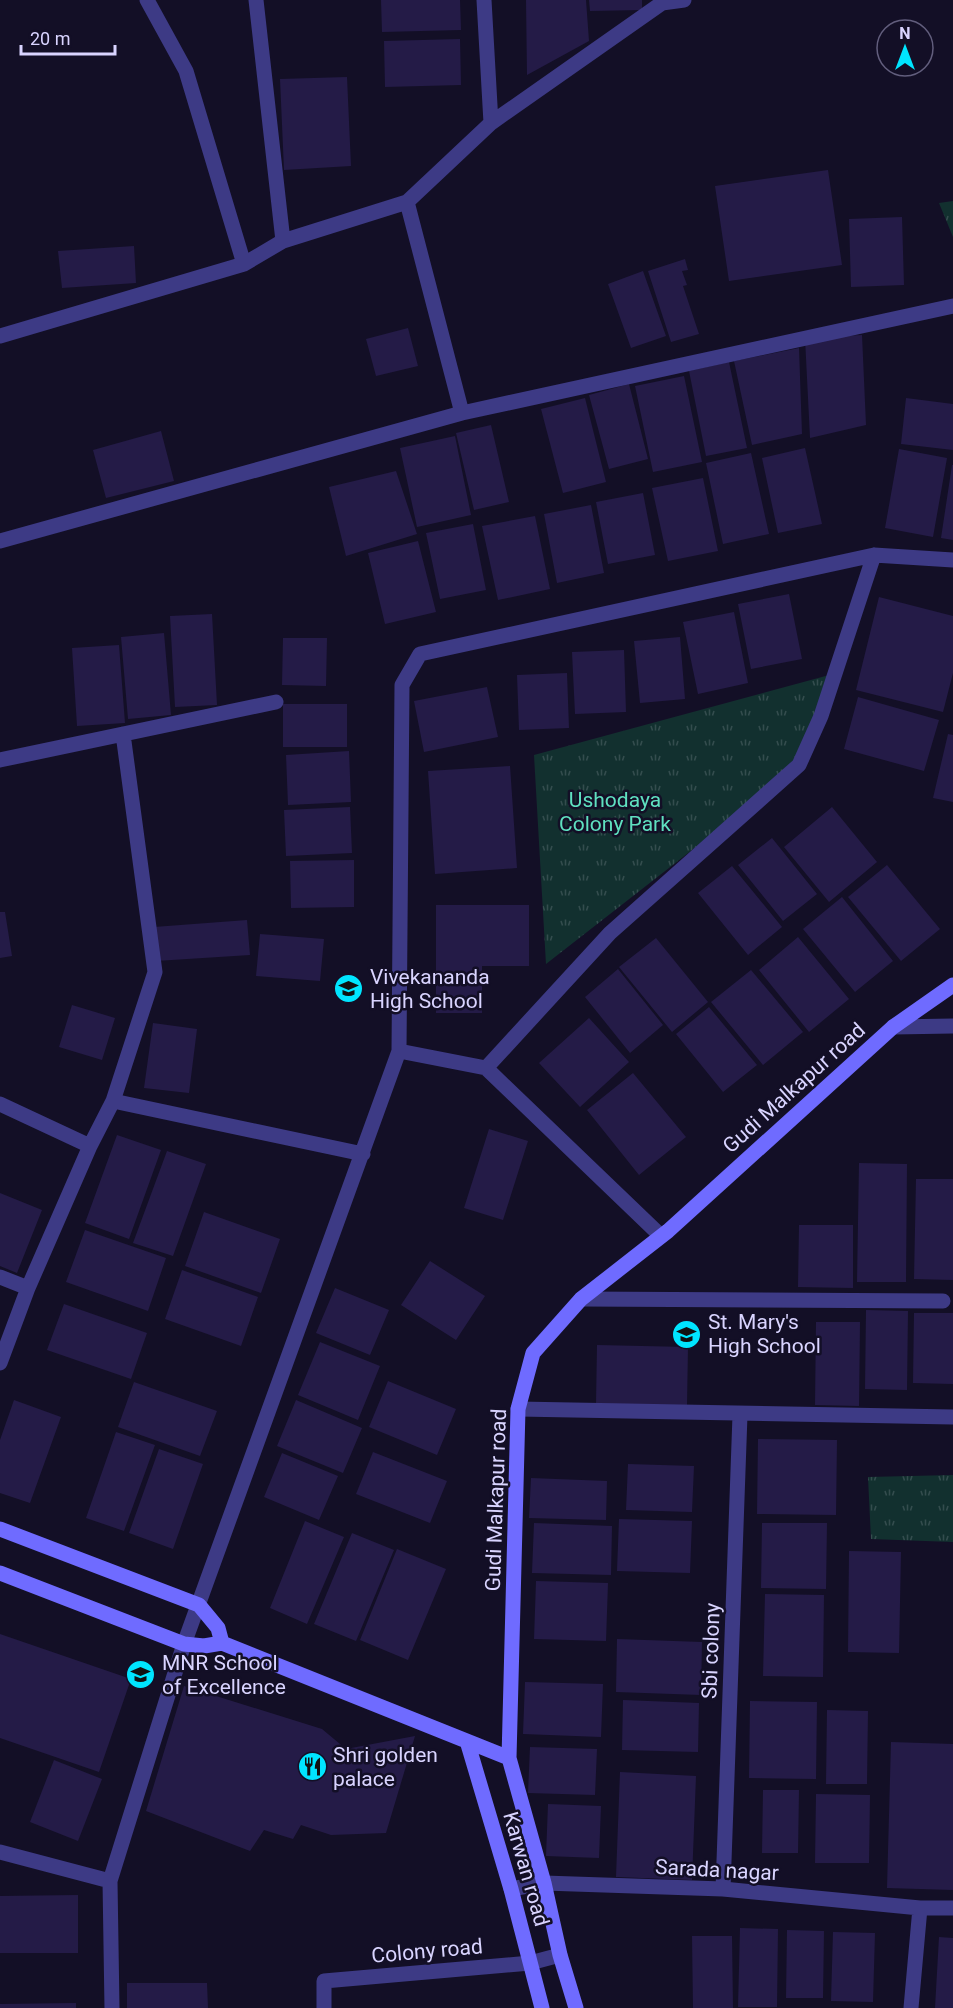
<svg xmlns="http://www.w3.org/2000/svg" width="953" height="2008" viewBox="0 0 953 2008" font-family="Roboto,sans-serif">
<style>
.park{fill:url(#park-tufts)}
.building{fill:#241b47}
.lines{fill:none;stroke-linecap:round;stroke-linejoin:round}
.street{stroke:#3d3a85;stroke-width:15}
.secondary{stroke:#6f6bff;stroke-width:15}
.labels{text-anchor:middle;stroke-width:5;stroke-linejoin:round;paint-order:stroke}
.park-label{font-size:21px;fill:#5fe0c0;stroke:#130f26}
.poi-label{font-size:21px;fill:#d9d4ff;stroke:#130f26;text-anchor:start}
.street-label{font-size:21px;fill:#d9d4ff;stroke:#130f26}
</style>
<defs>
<pattern id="park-tufts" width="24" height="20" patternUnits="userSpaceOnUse" patternTransform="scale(1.5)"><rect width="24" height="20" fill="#12302f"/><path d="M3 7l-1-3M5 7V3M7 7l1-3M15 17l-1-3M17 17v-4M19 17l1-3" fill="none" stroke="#344d4e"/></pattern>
</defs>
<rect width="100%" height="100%" fill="#130f26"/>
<path class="park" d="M953 201V237L939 203Z
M833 674 801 765 546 964 534 755Z
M953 1475V1542L871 1539 868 1477Z"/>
<path class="building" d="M381 0H460L461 30 382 32Z
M526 0H586L589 41 527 75Z
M589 0H642V10L590 11Z
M460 39 461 85 385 87 384 41Z
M347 77 351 166 284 170 280 79Z
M828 170 842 265 729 281 715 186Z
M902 217 904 285 851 287 849 219Z
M134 246 136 283 62 288 58 251Z
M685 259 688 270 682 271 687 285 683 286 699 334 671 342 648 271Z
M643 271 666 336 631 348 608 284Z
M408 328 418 366 376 376 366 339Z
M862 335 866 425 810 438 805 338Z
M799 348 802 434 752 445 734 361Z
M729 362 747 448 706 456 689 371Z
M684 376 702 462 653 472 635 386Z
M629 384 648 459 609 469 589 395Z
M585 398 606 482 563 493 541 409Z
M906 398 953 404V450L901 444Z
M491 425 509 502 474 510 456 433Z
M161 431 174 481 106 498 93 450Z
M455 436 471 515 417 527 400 448Z
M805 448 822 524 778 533 762 458Z
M899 449 947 458 933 537 885 528Z
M751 453 769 534 723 544 706 463Z
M952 465H953V540L941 538Z
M396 471 417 534 346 556 329 487Z
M703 478 718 551 668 561 652 488Z
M643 493 655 555 608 564 596 502Z
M591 505 604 573 557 583 544 514Z
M535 516 550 589 498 600 482 526Z
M473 524 486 590 440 599 426 533Z
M418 541 436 612 385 624 368 553Z
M789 594 802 659 751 669 738 604Z
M879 597 953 616V673L943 712 856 690Z
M734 612 748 683 698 694 683 622Z
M212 614 217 705 175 707 170 616Z
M164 633 171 715 128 719 121 637Z
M680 637 685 699 640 703 634 641Z
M283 638H327L326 686 282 685Z
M119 645 125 723 77 726 72 648Z
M624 650 626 712 575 714 572 652Z
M567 673 569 728 519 730 517 675Z
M487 687 498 737 424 752 414 701Z
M858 697 939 720 924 771 844 749Z
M283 704H347V747H283Z
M948 734 953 735V802L933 798Z
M349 751 351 802 288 805 286 755Z
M510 766 517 868 435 874 428 771Z
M350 807 352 853 286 856 284 810Z
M832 807 877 862 829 902 784 847Z
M772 838 817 894 783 921 738 865Z
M354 860V907L291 908 290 861Z
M887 865 940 929 901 961 848 897Z
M732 866 782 927 748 955 698 893Z
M842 897 893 961 855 992 803 929Z
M436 905H529V966H482V1013H436Z
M0 912H5L12 956 0 958Z
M247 920 250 955 156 961 154 927Z
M260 934 324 939 320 981 256 976Z
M798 937 849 999 809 1032 759 970Z
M656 938 708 1002 672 1032 619 967Z
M618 969 663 1025 630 1053 585 997Z
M751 970 803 1032 763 1065 711 1002Z
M72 1005 115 1018 102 1060 59 1047Z
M709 1007 757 1065 723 1092 676 1034Z
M589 1018 629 1062 580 1107 539 1063Z
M153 1023 197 1029 189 1093 144 1088Z
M633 1073 686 1137 639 1175 587 1110Z
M489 1129 528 1141 503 1220 464 1208Z
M117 1135 161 1150 129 1239 85 1223Z
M167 1151 206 1164 173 1256 133 1243Z
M859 1163 907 1164 906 1282H857Z
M916 1179H953V1280L914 1279Z
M0 1193 42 1210 17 1273 0 1266Z
M204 1212 280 1239 261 1293 185 1266Z
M799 1225H853V1288L798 1287Z
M85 1230 166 1258 148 1311 66 1282Z
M430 1261 485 1296 456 1340 401 1305Z
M182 1270 258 1297 241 1346 165 1319Z
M335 1288 389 1310 370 1355 316 1333Z
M64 1304 147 1333 131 1379 47 1350Z
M866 1310 908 1311 907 1390 865 1389Z
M914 1313H953V1384L913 1383Z
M816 1322H860L859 1406 815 1405Z
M320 1342 380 1366 358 1420 298 1395Z
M597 1345 688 1347 687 1405 596 1404Z
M388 1381 456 1409 437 1455 369 1427Z
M134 1382 217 1411 200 1456 118 1427Z
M14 1400 61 1417 30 1503 0 1493V1440Z
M296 1400 362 1428 343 1473 277 1446Z
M116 1432 155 1445 124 1531 86 1518Z
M758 1439 837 1440 836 1515 757 1514Z
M159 1449 203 1464 173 1549 129 1533Z
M373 1452 447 1481 430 1523 356 1494Z
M282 1453 338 1476 319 1520 264 1497Z
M628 1464 694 1466 692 1512 626 1510Z
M531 1478 607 1481 606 1520 529 1518Z
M619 1519 692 1521 690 1573 617 1571Z
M305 1521 344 1537 307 1624 270 1608Z
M534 1523 612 1526 611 1575 532 1573Z
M762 1523H827L826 1589 761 1588Z
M352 1533 394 1550 356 1641 314 1624Z
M397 1549 446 1569 408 1660 360 1640Z
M849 1551 901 1552 899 1653 848 1652Z
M536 1581 608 1583 606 1641 534 1639Z
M765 1594 824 1595 823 1677 763 1676Z
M0 1634 131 1679 99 1772 0 1738Z
M617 1639 702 1642 701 1695 616 1692Z
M525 1682 603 1684 601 1737 523 1734Z
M184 1686 322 1729 346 1749 415 1736 386 1833 331 1835 301 1825 293 1839 264 1830 250 1851 146 1811Z
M623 1700 699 1703 698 1752 622 1750Z
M750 1701 817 1702 816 1779 749 1778Z
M827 1710 868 1711 867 1784H826Z
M891 1742 953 1744V1890L887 1888Z
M530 1747 597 1749 595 1795 528 1793Z
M54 1760 102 1779 78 1841 30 1822Z
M620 1772 696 1776 692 1880 616 1877Z
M763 1790H799L798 1853H762Z
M816 1794 870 1795 869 1863H815Z
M548 1804 601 1806 599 1858 546 1856Z
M78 1895V1953H0V1896Z
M740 1928 778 1929 777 2007H738Z
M787 1930 824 1931 823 1998H786Z
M833 1932 875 1933 873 2002 831 2001Z
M692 1936H732L733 2008H693Z
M939 1937 953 1938V2008H935Z
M127 1983H207L208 2008H127Z
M76 2003V2008H0V2004Z"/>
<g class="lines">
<path class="street" d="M147 0 186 71 244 264
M256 0 283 241
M484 0 491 123
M407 202 462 413
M0 336 244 264 283 241 407 202 491 123 662 3 684 0
M0 541 462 413 953 306
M0 760 276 702
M893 1027 953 1026
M399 1051 486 1068 661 1236
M486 1068 610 933 799 765 821 716 874 555
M113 1101 363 1154
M0 1104 90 1146
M0 1277 28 1288
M581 1299 943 1301
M0 1363 28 1288 90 1146 113 1101 155 972 123 734
M518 1409 953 1417
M0 1852 110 1881
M511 1889 544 1883 723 1889 920 1908H953
M723 1889 740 1415
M112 2008 110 1881 184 1644 399 1051 402 685 420 654 874 555 953 560
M324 2008V1981L530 1963 560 1955
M911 2008 920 1908"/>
<path class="secondary" d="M0 1529 199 1605 218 1628 222 1643
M0 1573 184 1644 204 1646 222 1643 509 1758
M467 1741 511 1889 542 2008
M576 2008 560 1955 544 1883 509 1758 518 1409 533 1353 581 1299 668 1231 893 1027 953 985"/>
</g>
<defs>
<symbol id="university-disc" viewBox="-11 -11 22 22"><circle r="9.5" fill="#00e5ff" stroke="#130f26"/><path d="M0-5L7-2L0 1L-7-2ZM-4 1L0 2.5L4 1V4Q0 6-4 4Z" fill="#111"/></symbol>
<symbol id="restaurant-disc" viewBox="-11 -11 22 22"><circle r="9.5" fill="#00e5ff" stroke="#130f26"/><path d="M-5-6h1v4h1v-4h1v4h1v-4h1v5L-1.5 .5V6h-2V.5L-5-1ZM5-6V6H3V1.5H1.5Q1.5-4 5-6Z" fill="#111"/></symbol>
</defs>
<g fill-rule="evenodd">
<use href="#university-disc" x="332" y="972" width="33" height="33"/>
<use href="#university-disc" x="670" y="1318" width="33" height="33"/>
<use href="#university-disc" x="124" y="1658" width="33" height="33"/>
<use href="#restaurant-disc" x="296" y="1750" width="33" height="33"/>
</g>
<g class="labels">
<g class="park-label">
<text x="615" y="807">Ushodaya<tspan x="615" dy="24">Colony Park</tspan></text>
</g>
<g class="poi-label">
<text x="370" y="984">Vivekananda<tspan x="370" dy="24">High School</tspan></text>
<text x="708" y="1329">St. Mary's<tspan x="708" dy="24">High School</tspan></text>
<text x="162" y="1670">MNR School<tspan x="162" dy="24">of Excellence</tspan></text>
<text x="333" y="1762">Shri golden<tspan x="333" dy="24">palace</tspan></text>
</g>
<g class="street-label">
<text transform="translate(794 1088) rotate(-42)" y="7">Gudi Malkapur road</text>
<text transform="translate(496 1500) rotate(-88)" y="7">Gudi Malkapur road</text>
<text transform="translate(711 1651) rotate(-88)" y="7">Sbi colony</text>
<text transform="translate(526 1869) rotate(74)" y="7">Karwan road</text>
<text transform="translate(717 1870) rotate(3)" y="7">Sarada nagar</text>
<text transform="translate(427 1951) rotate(-5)" y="7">Colony road</text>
</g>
</g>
<g transform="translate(905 48)"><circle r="28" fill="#130f26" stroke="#625e7d" stroke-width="1.5"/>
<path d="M0-4.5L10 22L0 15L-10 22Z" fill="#00e5ff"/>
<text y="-9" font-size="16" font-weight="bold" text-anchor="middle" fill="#d9d4ff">N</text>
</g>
<path d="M21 45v9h94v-9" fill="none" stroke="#d9d4ff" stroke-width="3"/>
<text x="30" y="45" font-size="18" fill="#d9d4ff" stroke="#130f26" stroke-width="4.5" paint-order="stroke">20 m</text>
</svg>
